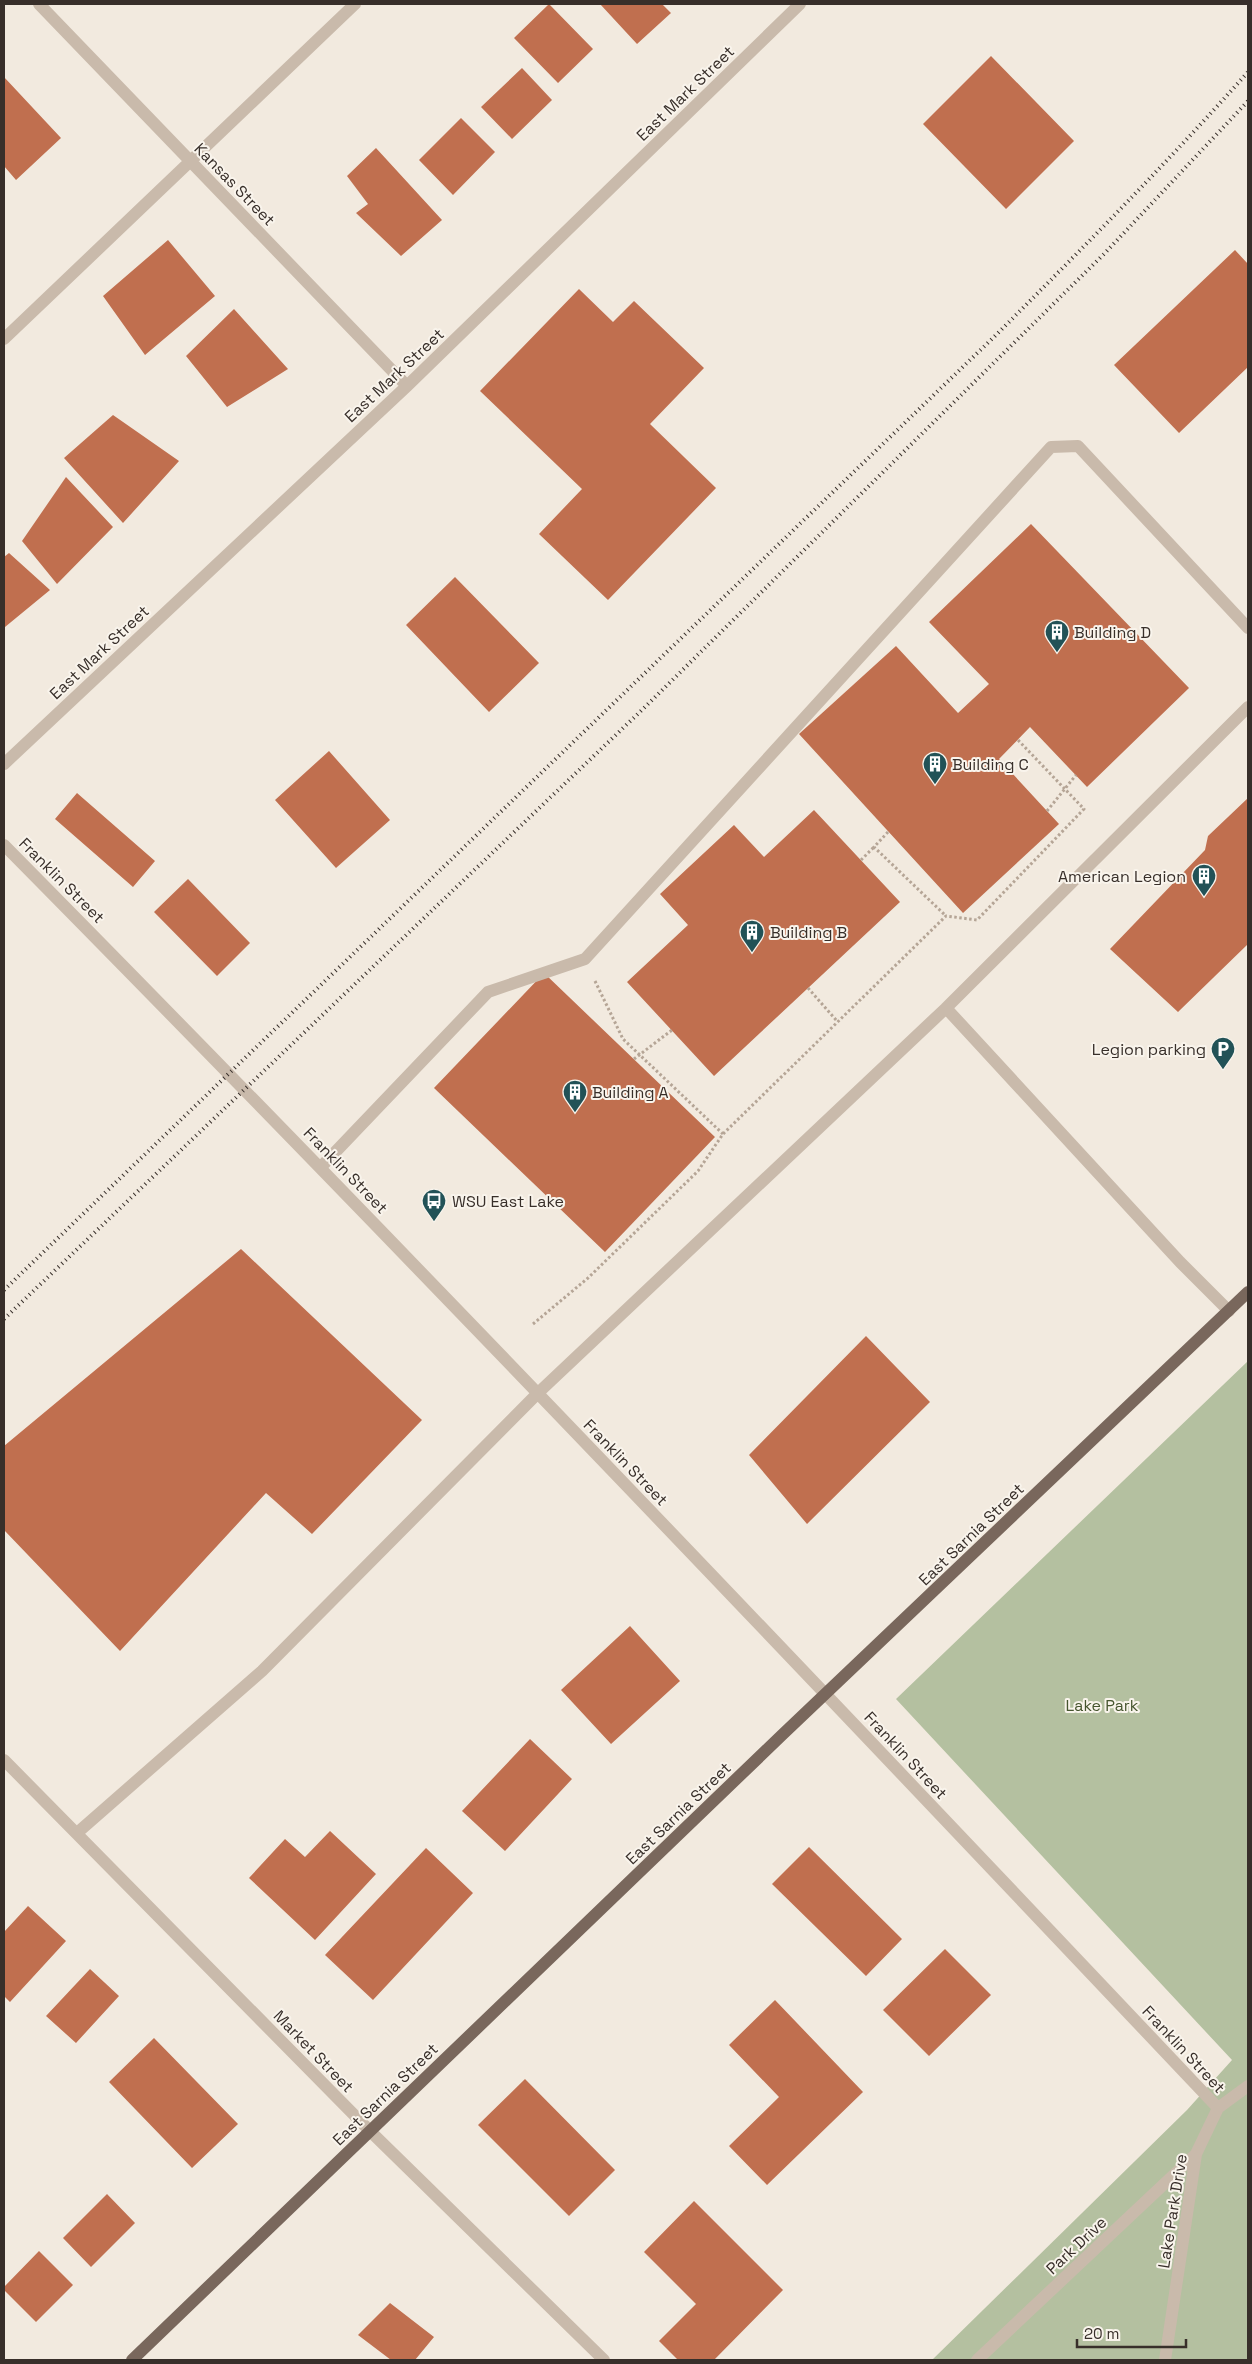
<svg xmlns="http://www.w3.org/2000/svg" width="1252" height="2364" viewBox="0 0 1252 2364" font-family="'Space Grotesk',sans-serif">
<style>
.green{fill:#b4c0a0}
.building{fill:#c06f4f}
.lines{fill:none;stroke-linecap:round;stroke-linejoin:round}
.path{stroke:#b5a596;stroke-width:3;stroke-dasharray:2.5 2.5;stroke-linecap:butt}
.minor{stroke:#c9baab;stroke-width:12}
.major{stroke:#79675c;stroke-width:12}
.rail{stroke:#382f2a;stroke-width:4;stroke-dasharray:1 4;stroke-linecap:butt}
.labels{text-anchor:middle;stroke-width:4;stroke-linejoin:round;paint-order:stroke}
.street-label{font-size:16px;fill:#382f2a;stroke:#f9f4ec}
.poi-label{font-size:16px;fill:#382f2a;stroke:#f9f4ec;text-anchor:start}
.park-label{font-size:16px;fill:#46552f;stroke:#f9f4ec}
</style>
<rect width="100%" height="100%" fill="#f2eadf"/>
<path class="green" d="M1248 1361V2360H932L1187 2110 1232 2060 896 1699Z"/>
<path class="building" d="M549 4 593 49 558 83 514 38Z
M600 4H662L671 13 637 44Z
M991 56 1074 141 1006 209 923 124Z
M522 68 552 100 512 139 481 107Z
M4 77 61 138 16 180 4 166Z
M461 118 495 152 453 195 419 160Z
M376 148 442 220 401 256 356 213 368 204 347 176Z
M168 240 215 296 145 355 103 296Z
M1235 250 1248 264V367L1179 433 1114 365Z
M579 289 613 322 634 301 704 368 650 424 716 488 608 600 539 534 582 489 480 391Z
M234 309 288 369 227 407 186 356Z
M113 415 179 461 123 523 64 458Z
M66 477 113 527 57 584 22 541Z
M1031 524 1189 688 1087 787 1030 727 999 759 1059 824 963 913 799 734 896 646 958 713 989 684 929 622Z
M9 553 50 590 5 627 4 557Z
M455 577 539 663 489 712 406 625Z
M329 751 390 820 336 868 275 800Z
M77 793 155 861 133 887 55 819Z
M1248 798V944L1178 1012 1110 949 1205 850 1208 836Z
M814 810 900 902 714 1076 627 982 688 925 660 894 734 825 764 857Z
M188 879 250 943 217 976 154 912Z
M544 973 715 1137 605 1252 434 1088Z
M241 1249 422 1420 312 1534 266 1493 120 1651 4 1530V1446Z
M866 1336 930 1402 807 1524 749 1455Z
M630 1626 680 1681 611 1744 561 1690Z
M530 1739 572 1779 505 1851 462 1811Z
M330 1831 376 1874 315 1940 249 1878 285 1839 305 1857Z
M809 1847 902 1939 866 1976 772 1884Z
M426 1848 473 1893 373 2000 325 1955Z
M28 1906 66 1941 10 2002 4 1996V1932Z
M945 1949 991 1995 929 2056 883 2010Z
M90 1969 119 1996 76 2043 46 2016Z
M775 2000 863 2092 767 2185 729 2146 779 2097 729 2045Z
M154 2038 238 2124 192 2168 109 2082Z
M525 2079 615 2170 569 2216 478 2125Z
M107 2194 135 2223 91 2267 63 2238Z
M694 2201 783 2290 714 2360H678L659 2341 696 2304 644 2252Z
M39 2251 73 2285 36 2322 4 2290V2287Z
M390 2303 434 2337 415 2360H391L358 2335Z"/>
<g class="lines">
<path class="path" d="M1047 811 1076 775
M888 832 874 847 946 916
M861 860 874 847
M595 981 623 1039 723 1134
M808 988 837 1021
M634 1059 672 1030
M533 1324 588 1278 698 1171 723 1134 946 916 977 920 1084 809 1018 740"/>
<path class="minor" d="M39 4 407 386
M4 339 355 4
M4 764 407 386 800 4
M4 845C414 1260 817 1684 1218 2108
M946 1008 1180 1262 1229 1311
M321 1167 488 992 585 959 1051 447 1078 446 1248 628
M4 1760 370 2131 604 2360
M77 1833 262 1671 538 1393 946 1008 1248 707
M977 2360 1196 2154
M1165 2360 1196 2154 1218 2108 1248 2086"/>
<path class="major" d="M132 2360 782 1735 1248 1292"/>
<path class="rail" d="M4 1290 995 336C1081 250 1167 163 1248 72
M4 1319 643 709 1105 253 1248 101"/>
</g>
<defs>
<symbol id="building-pin" viewBox="-11 -11 22 30"><path d="M0 17L-7.5 6A9.5 9.5 0 1 1 7.5 6Z" fill="#225257" stroke="#f9f4ec"/><path d="M-4-6H4V6H1V3H-1V6H-4ZM-2.5-4.3h1.7v1.8h-1.7ZM.8-4.3h1.7v1.8H.8ZM-2.5-1h1.7V.8h-1.7ZM.8-1h1.7V.8H.8Z" fill="#fff"/></symbol>
<symbol id="parking-pin" viewBox="-11 -11 22 30"><path d="M0 17L-7.5 6A9.5 9.5 0 1 1 7.5 6Z" fill="#225257" stroke="#f9f4ec"/><path d="M-3.5-5.5H1a3.5 3.5 0 0 1 0 7H-1V5.5H-3.5ZM-1-3.4V-.6H.8a1.4 1.4 0 0 0 0-2.8Z" fill="#fff"/></symbol>
<symbol id="bus-pin" viewBox="-11 -11 22 30"><path d="M0 17L-7.5 6A9.5 9.5 0 1 1 7.5 6Z" fill="#225257" stroke="#f9f4ec"/><path d="M-5-6H5V4H4V6H2V4H-2V6H-4V4H-5ZM-3.5-4V0h7V-4ZM-3.5 1.2v1.5H-2V1.2ZM2 1.2v1.5H3.5V1.2Z" fill="#fff"/></symbol>
</defs>
<g fill-rule="evenodd">
<use href="#building-pin" x="1043" y="618" width="28" height="38"/>
<use href="#building-pin" x="921" y="750" width="28" height="38"/>
<use href="#building-pin" x="1190" y="862" width="28" height="38"/>
<use href="#building-pin" x="738" y="918" width="28" height="38"/>
<use href="#parking-pin" x="1209" y="1035" width="28" height="38"/>
<use href="#building-pin" x="561" y="1078" width="28" height="38"/>
<use href="#bus-pin" x="420" y="1187" width="28" height="38"/>
</g>
<g class="labels">
<g class="street-label">
<text transform="translate(685 93) rotate(-44)" y="6">East Mark Street</text>
<text transform="translate(235 184) rotate(46)" y="6">Kansas Street</text>
<text transform="translate(394 375) rotate(-43)" y="6">East Mark Street</text>
<text transform="translate(99 652) rotate(-43)" y="6">East Mark Street</text>
<text transform="translate(62 880) rotate(45)" y="6">Franklin Street</text>
<text transform="translate(346 1170) rotate(46)" y="6">Franklin Street</text>
<text transform="translate(626 1462) rotate(46)" y="6">Franklin Street</text>
<text transform="translate(971 1534) rotate(-44)" y="6">East Sarnia Street</text>
<text transform="translate(906 1755) rotate(47)" y="6">Franklin Street</text>
<text transform="translate(678 1813) rotate(-44)" y="6">East Sarnia Street</text>
<text transform="translate(1184 2049) rotate(47)" y="6">Franklin Street</text>
<text transform="translate(314 2051) rotate(46)" y="6">Market Street</text>
<text transform="translate(385 2094) rotate(-44)" y="6">East Sarnia Street</text>
<text transform="translate(1172 2211) rotate(-81)" y="6">Lake Park Drive</text>
<text transform="translate(1076 2245) rotate(-43)" y="6">Park Drive</text>
</g>
<g class="poi-label">
<text x="1074" y="638">Building D</text>
<text x="952" y="770">Building C</text>
<text x="1186" y="882" text-anchor="end">American Legion</text>
<text x="770" y="938">Building B</text>
<text x="1206" y="1055" text-anchor="end">Legion parking</text>
<text x="592" y="1098">Building A</text>
<text x="452" y="1207">WSU East Lake</text>
</g>
<g class="park-label">
<text x="1102" y="1711">Lake Park</text>
</g>
</g>
<rect width="1252" height="2364" fill="none" stroke="#382f2a" stroke-width="10"/>
<path d="M1077 2339v8h109v-8" fill="none" stroke="#382f2a" stroke-width="2.5"/>
<text x="1084" y="2339" font-size="15" fill="#382f2a" stroke="#f9f4ec" stroke-width="4" paint-order="stroke">20 m</text>
</svg>
